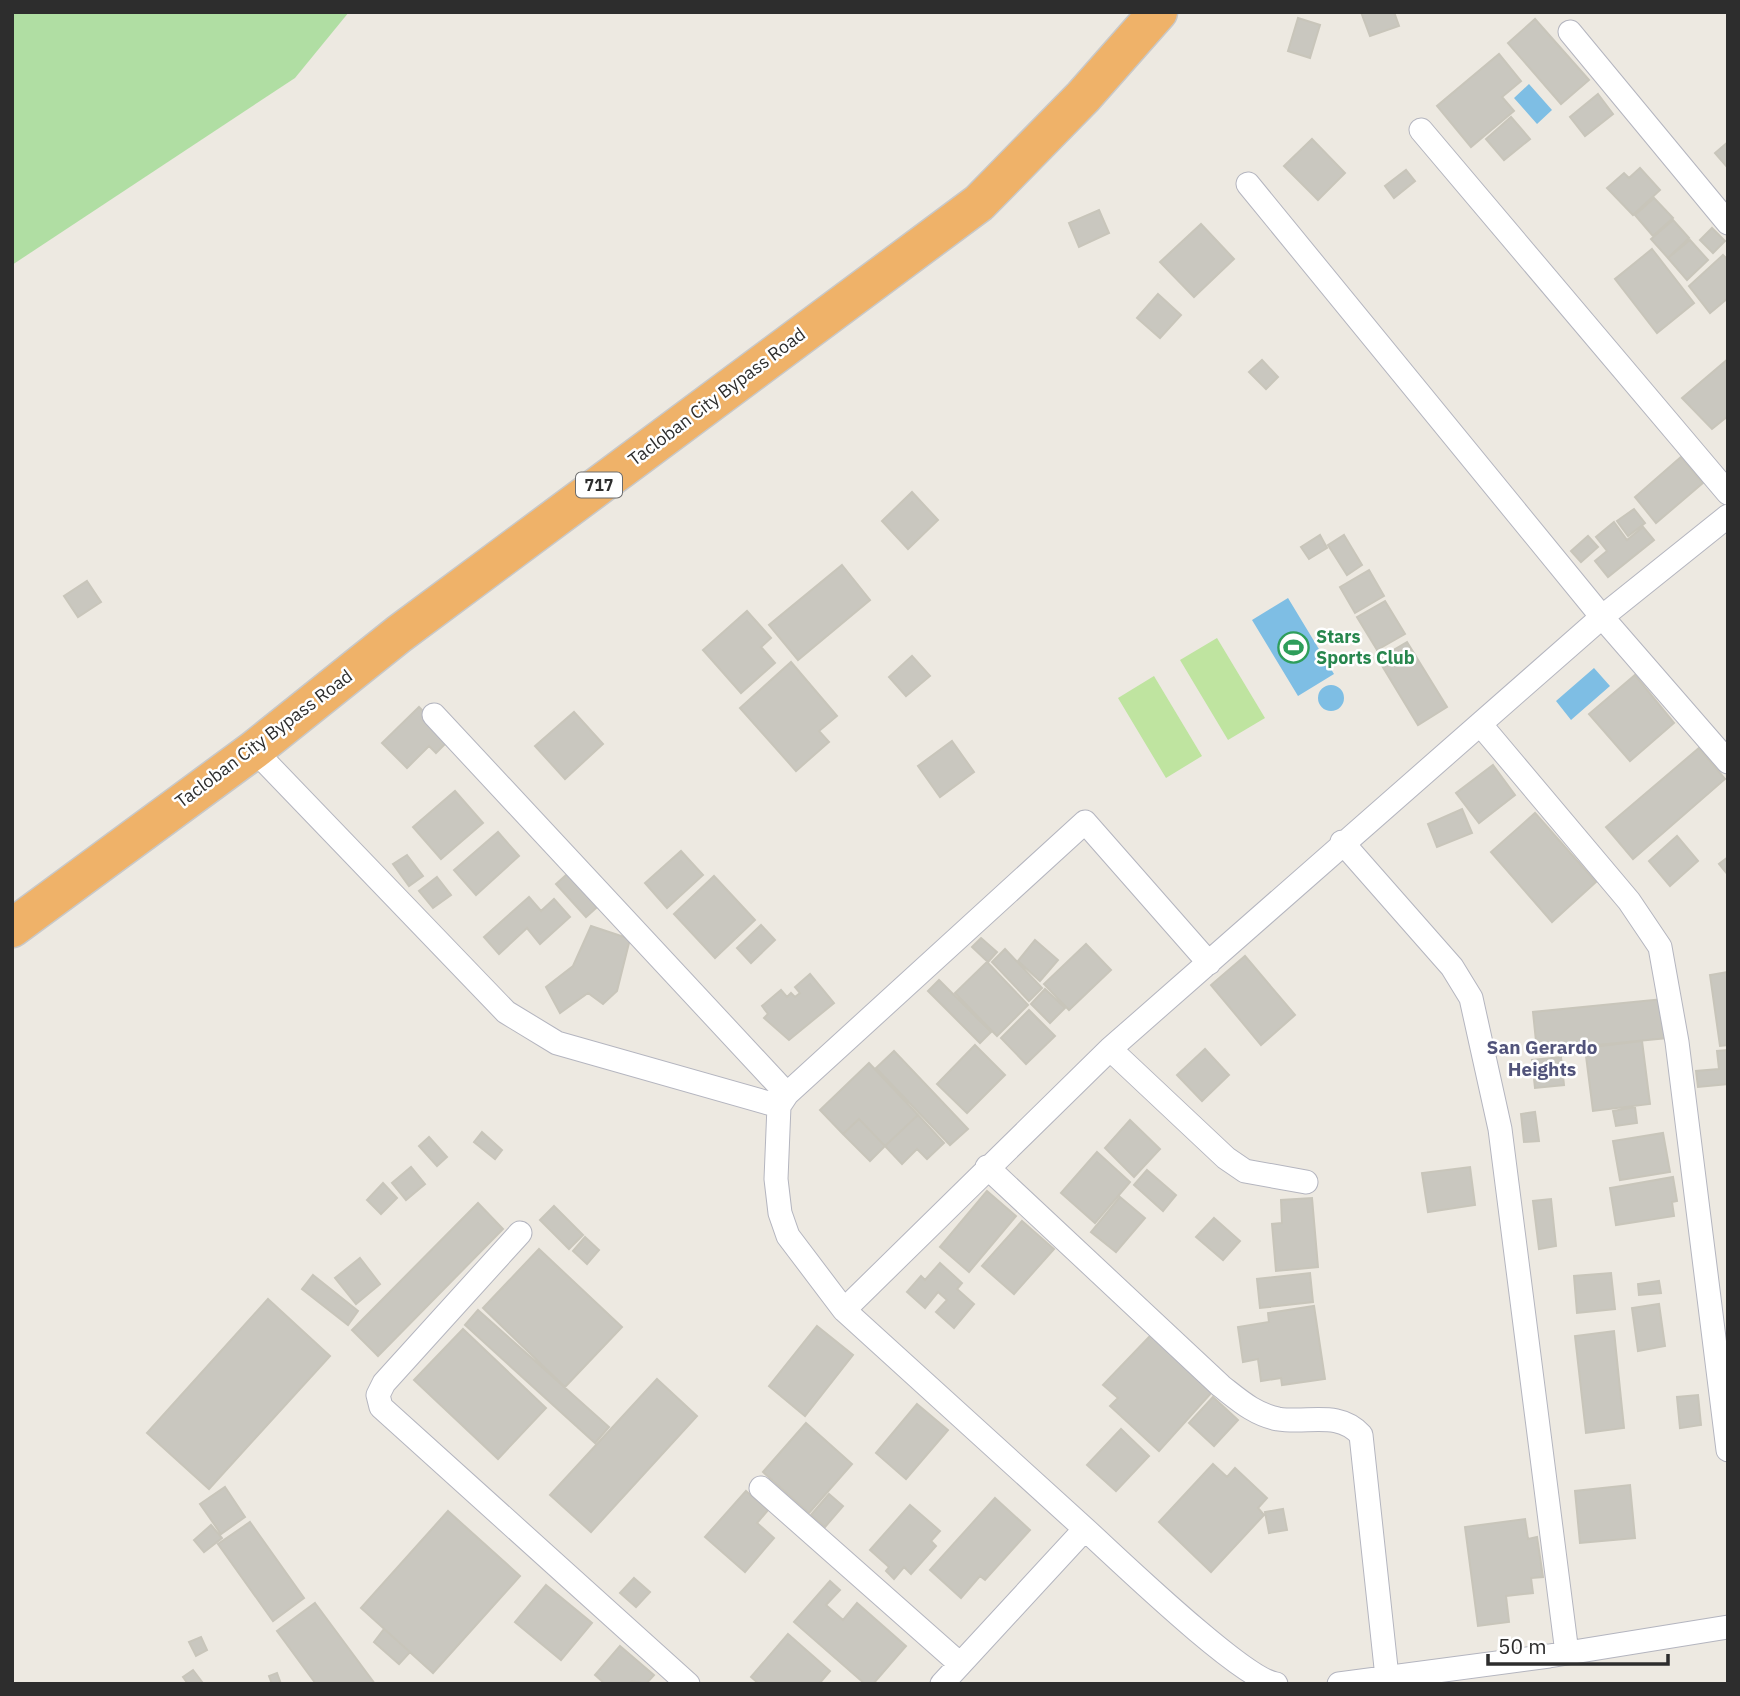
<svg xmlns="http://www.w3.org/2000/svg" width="1740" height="1696" viewBox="0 0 1740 1696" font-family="'IBM Plex Sans',sans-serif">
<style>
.green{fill:#b0dea3}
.pitch{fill:#bfe4a0}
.water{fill:#7ebee4}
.building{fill:#c9c7bf;stroke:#c8c5ba;stroke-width:2}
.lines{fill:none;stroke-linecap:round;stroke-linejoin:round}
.street-casing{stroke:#b4b5bf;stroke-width:25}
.highway-casing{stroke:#c8c8c8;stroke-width:41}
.street{stroke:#fff;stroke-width:23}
.highway{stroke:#efb269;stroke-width:38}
.labels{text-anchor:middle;stroke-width:5;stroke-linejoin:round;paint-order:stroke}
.shield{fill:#fff;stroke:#6c6c6c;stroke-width:2}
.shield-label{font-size:16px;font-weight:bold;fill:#2d2d2d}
.street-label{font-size:18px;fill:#2d2d2d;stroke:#fff}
.leisure-label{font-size:18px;font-weight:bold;fill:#27864d;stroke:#fff;text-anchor:start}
.neighbourhood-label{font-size:19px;font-weight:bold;fill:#51537a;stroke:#fff}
</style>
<rect width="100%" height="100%" fill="#ede9e1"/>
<path class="green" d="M12 12H349L295 78 12 265Z"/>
<path class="pitch" d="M1217 638 1265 718 1228 740 1180 660Z
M1154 676 1202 756 1166 778 1118 698Z"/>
<path class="water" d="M1529 84 1552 110 1537 124 1514 98Z
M1288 598 1334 674 1298 696 1252 620Z
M1594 668 1610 686 1571 720 1556 701Z
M1318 698a13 13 0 1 1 26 0a13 13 0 1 1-26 0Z"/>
<path class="building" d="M1361 12H1394L1399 26 1370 36Z
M1298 18 1320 25 1310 58 1288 51Z
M1535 19 1589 80 1561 104 1508 43Z
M1499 54 1521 81 1502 97 1514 111 1471 147 1437 106Z
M1598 94 1613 114 1585 136 1570 117Z
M1511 117 1530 139 1504 160 1486 139Z
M1312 139 1345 173 1318 200 1284 166Z
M1728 142V168L1715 153Z
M1640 168 1660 190 1633 215 1607 188 1624 173 1629 178Z
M1406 170 1415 181 1394 198 1385 186Z
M1654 198 1673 218 1653 236 1635 215Z
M1099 210 1109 233 1079 247 1069 223Z
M1673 220 1689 238 1668 258 1651 239Z
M1201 224 1234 259 1194 297 1160 262Z
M1712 228 1725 241 1713 253 1700 240Z
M1690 240 1708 260 1687 280 1668 258Z
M1652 249 1694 303 1657 333 1615 279Z
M1723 255 1728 260V298L1710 313 1689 286Z
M1158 294 1181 315 1160 338 1137 318Z
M1728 359V416L1712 429 1682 398Z
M1262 360 1278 377 1266 389 1249 372Z
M1681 457 1703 483 1656 523 1635 497Z
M912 492 938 520 908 549 882 521Z
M1634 509 1645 523 1628 536 1617 521Z
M1614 522 1627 540 1643 527 1654 540 1608 577 1595 561 1607 551 1596 537Z
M1320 535 1327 548 1309 559 1301 547Z
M1344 535 1362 565 1347 575 1328 545Z
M1588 536 1598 547 1581 562 1571 551Z
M842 565 870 600 798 660 769 625Z
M1369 570 1384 596 1355 613 1340 587Z
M87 581 101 602 78 617 64 596Z
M1385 601 1405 634 1377 650 1357 617Z
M747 611 771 638 761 647 775 663 741 693 703 650Z
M1407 642 1447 707 1418 725 1378 659Z
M912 656 930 676 906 696 889 677Z
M791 662 837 716 819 731 829 742 796 771 740 708Z
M1635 675 1674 723 1630 761 1589 714Z
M419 707 450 739 436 753 429 746 407 768 382 743Z
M574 712 603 744 565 779 535 746Z
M952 741 974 772 940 797 918 766Z
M1699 748 1725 779 1633 859 1606 827Z
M1493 765 1515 795 1479 823 1456 793Z
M455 791 483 823 441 859 413 827Z
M1462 809 1472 833 1437 847 1428 824Z
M1535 813 1596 882 1552 922 1491 852Z
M498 832 519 856 476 895 454 870Z
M1677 836 1698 861 1670 886 1649 861Z
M681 851 703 875 667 908 645 883Z
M407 855 423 876 409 886 393 864Z
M1728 857V875L1719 864Z
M575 867 605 900 586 917 556 884Z
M714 876 755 920 715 958 674 914Z
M437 877 451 895 433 908 419 891Z
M529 897 541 911 554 899 570 917 540 944 527 928 499 954 484 937Z
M761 925 775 940 751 963 737 948Z
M591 926 630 939 617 991 603 1004 588 993 560 1013 546 987 573 966Z
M981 938 997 952 988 962 972 947Z
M1035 940 1058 960 1040 981 1018 961Z
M1086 944 1111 970 1069 1010 1044 984Z
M1005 949 1042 988 1029 1001 992 962Z
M1245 956 1295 1015 1261 1045 1211 985Z
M987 962 1028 1005 997 1036 955 993Z
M1728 972V1045L1720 1046 1710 975Z
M810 974 834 1003 789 1040 764 1018 768 1014 762 1006 781 990 787 997 791 993 795 997 800 993 795 987Z
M939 980 991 1032 980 1043 928 991Z
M1045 989 1065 1008 1050 1023 1031 1004Z
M1663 999 1667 1038 1537 1051 1533 1012Z
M1029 1010 1055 1036 1026 1064 1001 1038Z
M1642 1041 1650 1104 1593 1111 1585 1048Z
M975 1045 1005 1075 967 1113 937 1084Z
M1205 1049 1229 1075 1202 1101 1177 1075Z
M1728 1050V1084L1698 1087 1696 1071 1719 1069 1717 1051Z
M894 1051 968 1129 950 1145 876 1068Z
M1561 1057 1564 1085 1535 1088 1532 1060Z
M869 1063 918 1115 885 1146 859 1119 843 1134 820 1110Z
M1635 1107 1637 1123 1616 1126 1613 1111Z
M1535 1112 1539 1141 1524 1142 1521 1114Z
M918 1115 944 1143 927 1159 917 1149 902 1164 885 1146Z
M859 1119 885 1146 870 1161 843 1134Z
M1130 1120 1160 1149 1134 1177 1105 1148Z
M482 1132 502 1150 495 1159 474 1142Z
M1663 1133 1670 1172 1620 1180 1613 1141Z
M429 1137 447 1157 437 1166 419 1146Z
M1097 1152 1130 1182 1095 1223 1061 1193Z
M411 1167 425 1184 406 1200 392 1183Z
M1470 1167 1475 1205 1428 1212 1422 1173Z
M1147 1170 1176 1195 1163 1211 1134 1185Z
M1673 1177 1677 1201 1672 1202 1674 1216 1616 1225 1610 1188Z
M383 1183 397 1198 381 1214 367 1200Z
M987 1191 1016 1216 969 1272 940 1247Z
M1120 1197 1145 1218 1116 1252 1091 1232Z
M1312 1198 1318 1267 1276 1271 1272 1224 1282 1223 1281 1200Z
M1551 1199 1556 1246 1539 1249 1533 1201Z
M478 1203 503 1229 378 1356 352 1330Z
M554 1206 583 1235 569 1249 540 1220Z
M1214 1218 1240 1241 1223 1260 1196 1237Z
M1022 1221 1054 1249 1014 1294 982 1266Z
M585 1237 599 1250 587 1264 573 1251Z
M539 1249 622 1327 565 1387 483 1308Z
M360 1258 380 1284 356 1304 335 1278Z
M940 1263 962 1283 957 1289 974 1304 954 1328 936 1312 947 1300 938 1292 925 1308 907 1292 921 1276 925 1280Z
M1310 1273 1313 1302 1260 1308 1257 1279Z
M1611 1273 1615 1309 1577 1313 1574 1276Z
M313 1275 358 1311 348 1325 302 1289Z
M1659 1281 1661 1293 1639 1295 1638 1284Z
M268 1299 330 1356 209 1489 147 1433Z
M1659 1304 1665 1346 1638 1351 1632 1308Z
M1314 1306 1325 1379 1282 1385 1281 1378 1261 1381 1258 1359 1243 1362 1238 1327 1269 1322 1268 1313Z
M478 1310 609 1427 595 1443 465 1325Z
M817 1326 853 1355 805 1416 769 1386Z
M463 1329 546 1408 498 1459 414 1380Z
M1614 1331 1624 1428 1586 1433 1575 1336Z
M1151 1335 1212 1392 1159 1451 1110 1406 1118 1398 1103 1385Z
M657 1379 697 1416 591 1532 550 1495Z
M1698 1395 1701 1425 1680 1428 1677 1397Z
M1213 1397 1238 1420 1214 1446 1189 1423Z
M917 1404 948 1430 906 1479 876 1453Z
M806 1423 852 1464 809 1513 763 1472Z
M1121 1429 1149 1456 1116 1491 1087 1465Z
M1213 1464 1227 1477 1235 1468 1267 1498 1258 1508 1264 1515 1211 1572 1159 1522Z
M1630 1485 1635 1538 1580 1543 1575 1491Z
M225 1487 245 1517 221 1534 200 1504Z
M746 1491 768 1510 757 1523 774 1538 745 1572 705 1537Z
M829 1494 843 1506 825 1527 811 1515Z
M995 1498 1030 1530 985 1580 980 1576 961 1598 930 1570Z
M910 1505 940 1531 931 1541 936 1546 911 1574 904 1567 894 1579 886 1571 889 1567 870 1550Z
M1283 1509 1287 1530 1269 1533 1265 1512Z
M448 1511 520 1576 433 1673 361 1608Z
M1525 1519 1528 1539 1537 1537 1543 1577 1531 1578 1533 1593 1506 1596 1509 1622 1478 1626 1465 1527Z
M250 1522 304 1598 273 1621 218 1544Z
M211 1525 222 1538 204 1552 194 1540Z
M634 1578 650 1592 636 1607 620 1593Z
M830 1581 840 1590 826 1605 843 1620 857 1603 906 1646 873 1684H865L794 1622Z
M546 1585 592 1623 561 1660 515 1622Z
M315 1603 375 1684H316L277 1631Z
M384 1629 410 1652 399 1664 374 1642Z
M788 1634 830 1671 819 1684H759L751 1677Z
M201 1637 207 1650 196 1656 189 1642Z
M620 1646 654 1675 646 1684 632 1681 629 1684H605L595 1675Z
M193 1670 202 1682 200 1684H188L183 1677Z
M277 1673 281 1684H272L269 1676Z"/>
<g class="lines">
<defs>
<path id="street" d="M1570 32 1728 223
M1421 130 1728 493
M1248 184 1602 617 1728 762
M434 715 787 1094
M1480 724 1629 901 1660 947 1677 1042 1728 1450
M254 750 506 1012 557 1043 779 1106
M1342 842 1452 967 1471 998 1500 1129 1567 1653
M1110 1049 1226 1158 1245 1171 1306 1182
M987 1167 1221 1386C1239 1400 1254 1414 1278 1419 1308 1424 1338 1410 1361 1435L1387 1677
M520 1233 384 1383 378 1395 381 1407 688 1684
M844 1310 788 1236 780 1213 776 1179 779 1106 787 1094 1085 822 1209 963
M761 1488 960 1664
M1085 1529C1118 1559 1242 1679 1276 1684
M942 1684 1085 1529 844 1310 1110 1049 1602 617 1728 516
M1339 1684 1549 1656 1728 1627"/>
<path id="highway" d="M12 928 254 750 399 634 979 203 1083 97 1158 12"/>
</defs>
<use href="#street" class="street-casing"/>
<use href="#highway" class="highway-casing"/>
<use href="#street" class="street"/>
<use href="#highway" class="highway"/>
</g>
<defs>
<symbol id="stadium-ring" viewBox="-11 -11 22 22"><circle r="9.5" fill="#fff" stroke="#2e9e5b" stroke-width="1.5"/><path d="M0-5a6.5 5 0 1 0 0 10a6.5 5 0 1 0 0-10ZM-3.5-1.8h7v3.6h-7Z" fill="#2e9e5b"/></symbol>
</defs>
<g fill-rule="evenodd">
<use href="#stadium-ring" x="1276" y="630" width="35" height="35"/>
</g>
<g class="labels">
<rect class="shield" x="576" y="472.5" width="46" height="25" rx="5"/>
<g class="shield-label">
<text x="599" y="491">717</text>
</g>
<g class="street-label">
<text transform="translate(717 397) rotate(-37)" y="6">Tacloban City Bypass Road</text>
<text transform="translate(264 739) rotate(-37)" y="6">Tacloban City Bypass Road</text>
</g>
<g class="leisure-label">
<text x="1316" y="643">Stars<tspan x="1316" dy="21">Sports Club</tspan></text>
</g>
<g class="neighbourhood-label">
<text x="1542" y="1054">San Gerardo<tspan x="1542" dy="22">Heights</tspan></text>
</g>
</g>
<rect width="1740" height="1696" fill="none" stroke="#2d2d2d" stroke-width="28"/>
<path d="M1488 1654v10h180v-10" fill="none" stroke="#2d2d2d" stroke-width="3.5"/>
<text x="1498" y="1654" font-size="21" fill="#2d2d2d" stroke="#ffffff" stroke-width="5" paint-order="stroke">50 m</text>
</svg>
